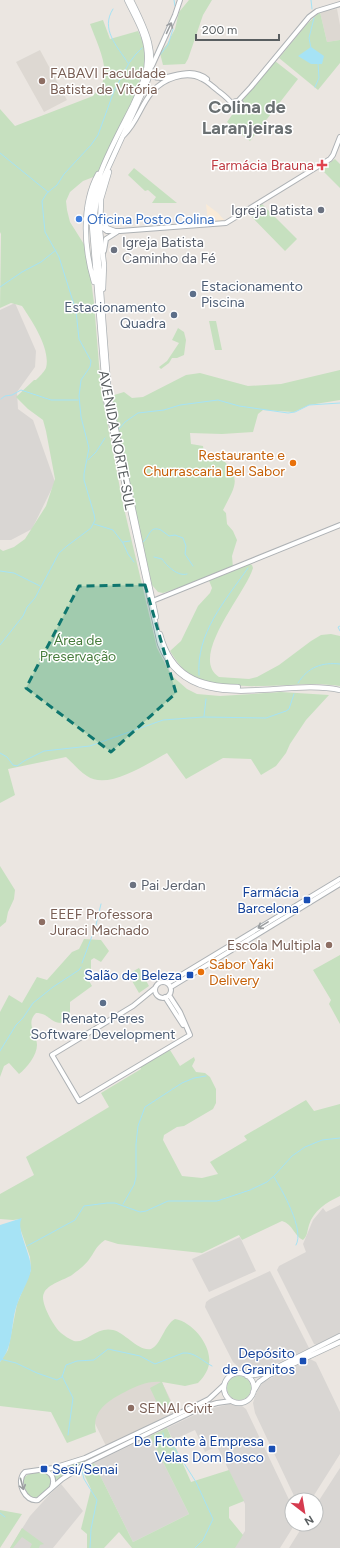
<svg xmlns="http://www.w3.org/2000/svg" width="340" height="1548" viewBox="0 0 340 1548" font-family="Figtree,sans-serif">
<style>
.commercial{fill:#f9ead7}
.industrial{fill:#d9d6d3}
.education{fill:#ddd8d2}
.green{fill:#c6e0bf}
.water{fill:#a6e3f5}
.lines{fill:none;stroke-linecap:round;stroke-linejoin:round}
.stream{stroke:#a6e3f5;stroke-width:1}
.tertiary-casing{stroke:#aeb2b5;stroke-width:6}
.secondary-casing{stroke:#adb2b5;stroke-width:6}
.tertiary{stroke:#fff;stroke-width:4}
.secondary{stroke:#fff;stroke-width:4.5}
.oneway{stroke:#9b9ea0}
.marked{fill:#0f766e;fill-opacity:0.2;stroke:#0f766e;stroke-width:3;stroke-dasharray:8 5;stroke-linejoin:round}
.education-dot{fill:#8d6e63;stroke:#fff;stroke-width:1.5}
.health-dot{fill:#e0444e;stroke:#fff;stroke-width:1.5}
.worship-dot{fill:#6b7280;stroke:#fff;stroke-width:1.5}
.shop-dot{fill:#3f7fe0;stroke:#fff;stroke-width:1.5}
.service-dot{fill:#5c6f8a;stroke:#fff;stroke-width:1.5}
.food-dot{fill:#e8710a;stroke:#fff;stroke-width:1.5}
.transit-dot{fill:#1a4fb4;stroke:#fff;stroke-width:1.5}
.labels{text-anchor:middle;stroke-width:3;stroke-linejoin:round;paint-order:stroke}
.education-label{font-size:14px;fill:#785e54;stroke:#fff;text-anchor:start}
.health-label{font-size:14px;fill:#be3a42;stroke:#fff;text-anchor:end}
.worship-label{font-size:14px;fill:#5b616d;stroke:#fff;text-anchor:start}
.shop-label{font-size:14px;fill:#366cbe;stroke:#fff;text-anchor:start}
.service-label{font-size:14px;fill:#4e5e75;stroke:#fff;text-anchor:start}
.street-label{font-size:14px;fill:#595e60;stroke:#fff}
.food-label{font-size:14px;fill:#c56008;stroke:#fff;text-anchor:end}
.park-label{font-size:14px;fill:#467c3c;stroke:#fff}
.transit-label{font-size:14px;fill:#164399;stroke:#fff;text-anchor:end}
.district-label{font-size:18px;font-weight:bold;fill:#6a7072;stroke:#fff}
</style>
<rect width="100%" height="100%" fill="#ebe6e1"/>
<path class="commercial" d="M206 204 218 213 225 221 208 222Z"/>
<path class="industrial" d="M15 303 36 351 35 367 17 392 18 409 33 420 55 482 32 529 11 540H0V310Z
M340 1205V1334L317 1345 314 1344 277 1270 279 1266 306 1252 303 1244 313 1220 323 1208 326 1212Z
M240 1237 256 1271 209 1292 192 1259Z
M270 1271 309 1348 261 1371 255 1373 248 1372 242 1370 233 1362 205 1307 206 1302 210 1299Z
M310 1359 316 1362 340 1412V1454L311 1500H296L255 1413 253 1403 257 1390 259 1386 265 1381Z
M230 1404 242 1406 246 1409 292 1506V1524H295L280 1548H234L245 1531V1504L217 1446 205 1452 195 1430 173 1440 167 1428 205 1410Z
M150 1436 189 1514 133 1542 94 1463Z
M340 1468V1548H289L304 1524H316V1505Z
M61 1484 83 1511 53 1548H10L30 1516 50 1494Z"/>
<path class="education" d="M337 9 340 25V40L327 42 320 12Z
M40 50 67 100 44 112 16 62Z
M156 1370 177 1413 106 1446 85 1403Z"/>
<path class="green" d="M189 0H212L203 15 188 59 185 64 163 65 160 53 167 44 175 29 179 12Z
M320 12 327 42 340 40V63L318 90 279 58 307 24Z
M103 20 110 39 138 31 144 44 145 65 134 97 96 176 83 181 70 192 66 201 67 210 70 222 87 249 94 303 101 389 123 504 157 648 171 675 187 689 197 694 220 696 281 692 329 695 306 720 290 744 286 753 276 766 261 775 251 759 223 758 186 779 167 753C148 763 108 791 87 776 79 771 73 763 66 757L8 769 15 795 0 803V549L3 551 14 547 25 539 46 506 55 479 46 431 43 420 28 409 16 397 34 380H36C39 377 44 372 46 368 51 349 32 321 22 306L11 303 0 308 1 234 0 232V109L15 126 93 96C98 90 103 84 104 77 107 62 95 38 90 24Z
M275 61 298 79 250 141 227 122 234 112H240L244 107 242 101Z
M335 159 340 164V188L321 169Z
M134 168 177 203H152L156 197 148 190 145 191 128 175Z
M262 204 297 239 285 251 248 213Z
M209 321H216L222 350H215Z
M178 328 184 332 186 340 184 355 177 358H172L169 363 161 369 159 367 167 361 179 343 172 340Z
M340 370V400L309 405 294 412 263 410 258 414 253 432 222 434 190 433 191 444 203 446 204 454 207 457 218 455C242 478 237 483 223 510L226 513 227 524 233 531 237 540 232 556 233 568 250 564 252 565 253 568C246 593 188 657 219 677L249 679 257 677 279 665 311 641 321 635 331 634 340 636V686C332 685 324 684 316 684 283 684 216 693 189 674 181 668 175 659 170 651L181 641 198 606 210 593 212 588 208 578 163 593 158 592 152 585 113 408 111 396 124 392 132 398 143 397 186 375 200 373 248 386 281 384Z
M0 866 15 890 14 899 8 912 6 922 0 927Z
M84 939 101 940 109 951 101 962 94 958 91 960V969L84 972 92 986 70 1002V1013L61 1023C50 1023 49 1013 36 1013 25 1024 37 1033 37 1045 37 1055 27 1068 19 1074L9 1063 4 1066 0 1077V1012L9 995 22 1003 37 977 47 980 72 952 79 949Z
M340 955V1024L329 1004 331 1000 313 970Z
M139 968 149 986 139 993 128 974Z
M170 1050 180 1066 194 1057 195 1060 192 1066 196 1072 205 1073 210 1077 216 1089V1103L213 1109 184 1126 177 1127 164 1135 163 1140 182 1176 202 1178 218 1174 210 1162 247 1140 244 1136 306 1100 314 1111 340 1104V1196C327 1202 313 1211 309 1225 307 1231 308 1235 303 1240 294 1236 293 1224 282 1221L242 1240 239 1235 202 1253 118 1244 105 1240C95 1247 95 1252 88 1261 84 1266 77 1271 72 1275 64 1280 48 1284 44 1293 39 1301 54 1327 61 1333 65 1336 69 1339 74 1341 85 1344 97 1326 113 1330 124 1332 139 1352 151 1349 161 1345 164 1325 175 1319 193 1322 212 1346 209 1364 208 1371 203 1378 198 1383L185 1386 162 1382 171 1403 160 1409 150 1388 161 1382C147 1381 137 1386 125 1392 109 1400 91 1411 96 1432L67 1443 51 1412 0 1406V1362L8 1350 17 1304 31 1270 30 1257 20 1228 19 1222 21 1219 13 1220 0 1219V1194L34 1175 26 1157 109 1107 101 1093 141 1069 140 1067Z
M227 1388a12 12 0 1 1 24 0a12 12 0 1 1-24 0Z
M167 1428 191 1482 229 1470 244 1501 229 1507V1518L243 1535 235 1548H132L119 1532 104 1548H87V1534L81 1529 91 1489 82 1470 94 1463 133 1542 189 1514 150 1436Z
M127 1440 84 1463 55 1481 51 1470 83 1461Z
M43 1473H47L51 1479C52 1488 42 1497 33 1499L29 1497 22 1481C27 1472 34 1473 43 1473Z
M0 1510 22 1514 0 1548Z
M22 1528 44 1544 40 1545 39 1548H30L32 1544 22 1537 13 1548H10Z"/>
<path class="water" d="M311 47 324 56 322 64H311L298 56Z
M22 1218C15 1227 31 1254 31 1268 31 1277 21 1293 18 1302 10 1321 15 1346 0 1362V1225Z"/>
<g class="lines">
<path class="stream" d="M174 0 175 6
M311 0 312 9
M113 9C100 29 117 46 128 63
M311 48 309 38 314 18
M159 56 168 45 173 29
M315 87 319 78 318 63
M0 153 48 192
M0 287 22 272 41 262 56 250
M1 399 5 396 12 395 21 390 51 400H78
M119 429 125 422 138 413 164 410 180 405 218 400 239 406 288 413 295 412 309 405 340 403
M88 460 96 452 105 438
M94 524 113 530 123 543 128 554 134 562
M123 542 130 541
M143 542C150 537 149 525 161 530 164 532 166 534 169 536L175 535 183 538 186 546 185 554 193 566
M154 557 162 559C167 566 178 577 187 574
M0 571 14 573 40 586
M340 626 338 627 340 631
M0 645 23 616 27 607 35 598 59 553 67 546 91 528 95 520 94 514 84 480V474L89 448 81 417 79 396 81 380 90 367 91 361 79 339 76 311 59 257 45 232 42 201 47 193 57 185 64 174 91 145 98 135 114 91 129 63 136 54 142 48
M199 675C196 633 225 601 248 568
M298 683C308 667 322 662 340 664
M204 716 206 699
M0 753 7 757 13 765 17 766 24 761 44 751 90 746 163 720 203 717 266 718 286 711 289 709 294 694
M82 963 96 925 101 904
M0 1051 16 1025 23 1018 33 1003 53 987 79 970 81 967
M274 1177C282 1190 305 1230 296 1245
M123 1204 134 1185 136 1177V1144L138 1126 145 1107 182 1083 194 1078 206 1076
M27 1246 75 1220 84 1206 107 1203H115L140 1212 146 1211 168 1201H217L250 1190 267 1182 274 1176 292 1156 305 1147 322 1140 340 1138
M0 1359 16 1363 37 1373 57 1380 62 1377 66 1365 77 1361 94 1360 108 1349 140 1356 155 1364 183 1353C195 1352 202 1361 212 1366
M62 1376 73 1398 68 1435
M163 1433 164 1439 175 1449 196 1482 213 1519 203 1540 195 1548
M82 1471 84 1479 97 1500 91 1529 90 1548
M0 1513 5 1517"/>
<defs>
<path id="tertiary" d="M152 66 175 15 180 0
M150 73C160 88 186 62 207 79
M238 101 251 87 309 17 317 11 340 4
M232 106a5 5 0 1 1 10 0a5 5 0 1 1-10 0Z
M124 135C138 121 140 106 152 92 163 79 186 70 202 79 207 81 212 86 217 90 222 94 228 98 232 104
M100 226 107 231H120L226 223 330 159 333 155 340 137
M104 251 106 239 117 232
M150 602 340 525
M155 990a8 8 0 1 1 16 0a8 8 0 1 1-16 0Z
M168 983 340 879
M171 987 340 884
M155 988 133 1006 52 1055 79 1101 190 1035 180 1012 169 995
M165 997 183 1025
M224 1385 209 1399 197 1405 85 1458 53 1468 25 1472C15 1481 25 1503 38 1500L62 1479 87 1463 200 1408 217 1403 231 1401
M44 1470C52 1473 55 1479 52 1487"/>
<path id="secondary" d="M127 0C135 17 146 34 147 53 149 72 140 89 133 105 118 135 92 180 91 213L106 400 160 644C189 720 281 677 340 690
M131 0C145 28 159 54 146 85L103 179 97 197 95 213 109 397 156 617
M102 218 107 228 115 231
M94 282C84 249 81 205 98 174
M103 289 104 265 100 231 101 199 109 172
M160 634C171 675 198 687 238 687
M224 1388a15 15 0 1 1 30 0a15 15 0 1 1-30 0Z
M247 1376 266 1373 340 1336
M253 1392 259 1382 269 1375 340 1342"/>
</defs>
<use href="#tertiary" class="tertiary-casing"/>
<use href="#secondary" class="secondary-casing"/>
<use href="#tertiary" class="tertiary"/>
<use href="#secondary" class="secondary"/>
</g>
<defs><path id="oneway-shaft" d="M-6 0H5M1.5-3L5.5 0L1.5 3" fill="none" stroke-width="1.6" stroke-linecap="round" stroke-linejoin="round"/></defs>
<g class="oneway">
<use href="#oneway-shaft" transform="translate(169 28) rotate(-65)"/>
<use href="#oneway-shaft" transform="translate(263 925) rotate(149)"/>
<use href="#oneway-shaft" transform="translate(22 1484) rotate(75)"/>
</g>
<path class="marked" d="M145 585 176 693 111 752 26 688 79 586Z"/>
<g class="education-dot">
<circle cx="42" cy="81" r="4"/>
<circle cx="42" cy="922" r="4"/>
<circle cx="329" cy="945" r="4"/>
<circle cx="131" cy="1408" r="4"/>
</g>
<path class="health-dot" d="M320 159h4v4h4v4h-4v4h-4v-4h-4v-4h4z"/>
<g class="worship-dot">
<circle cx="321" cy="210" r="4"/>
<circle cx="114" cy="250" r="4"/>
<circle cx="133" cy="885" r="4"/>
</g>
<circle class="shop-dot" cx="79" cy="219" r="4"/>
<g class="service-dot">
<circle cx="193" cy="294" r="4"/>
<circle cx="174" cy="315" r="4"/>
<circle cx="103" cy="1003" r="4"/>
</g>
<g class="food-dot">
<circle cx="293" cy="463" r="4"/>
<circle cx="201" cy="972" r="4"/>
</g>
<g class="transit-dot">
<rect x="303" y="896" width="8" height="8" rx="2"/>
<rect x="186" y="971" width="8" height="8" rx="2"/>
<rect x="299" y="1357" width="8" height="8" rx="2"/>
<rect x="268" y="1445" width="8" height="8" rx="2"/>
<rect x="40" y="1465" width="8" height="8" rx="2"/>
</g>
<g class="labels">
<g class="education-label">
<text x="50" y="78">FABAVI Faculdade<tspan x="50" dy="16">Batista de Vitória</tspan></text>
<text x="50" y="919">EEEF Professora<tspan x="50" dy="16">Juraci Machado</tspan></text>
<text x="321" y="950" text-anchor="end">Escola Multipla</text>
<text x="139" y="1413">SENAI Civit</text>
</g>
<g class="health-label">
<text x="314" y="170">Farmácia Brauna</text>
</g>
<g class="worship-label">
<text x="313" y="215" text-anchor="end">Igreja Batista</text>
<text x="122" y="247">Igreja Batista<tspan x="122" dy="16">Caminho da Fé</tspan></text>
<text x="141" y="890">Pai Jerdan</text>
</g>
<g class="shop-label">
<text x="87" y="224">Oficina Posto Colina</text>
</g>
<g class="service-label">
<text x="201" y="291">Estacionamento<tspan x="201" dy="16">Piscina</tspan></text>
<text x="166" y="312" text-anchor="end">Estacionamento<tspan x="166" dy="16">Quadra</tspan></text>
<text x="103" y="1023" text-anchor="middle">Renato Peres<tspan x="103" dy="16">Software Development</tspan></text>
</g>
<g class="street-label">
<text transform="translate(117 440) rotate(79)" y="5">AVENIDA NORTE-SUL</text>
</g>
<g class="food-label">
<text x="285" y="460">Restaurante e<tspan x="285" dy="16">Churrascaria Bel Sabor</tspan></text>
<text x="209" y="969" text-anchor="start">Sabor Yaki<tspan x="209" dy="16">Delivery</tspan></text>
</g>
<g class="park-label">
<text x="78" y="645">Área de<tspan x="78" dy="16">Preservação</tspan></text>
</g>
<g class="transit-label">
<text x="299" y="897">Farmácia<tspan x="299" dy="16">Barcelona</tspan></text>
<text x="182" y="980">Salão de Beleza</text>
<text x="295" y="1358">Depósito<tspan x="295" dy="16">de Granitos</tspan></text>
<text x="264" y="1446">De Fronte à Empresa<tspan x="264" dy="16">Velas Dom Bosco</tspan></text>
<text x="52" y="1474" text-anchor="start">Sesi/Senai</text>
</g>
<g class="district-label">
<text x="247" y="113">Colina de<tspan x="247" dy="21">Laranjeiras</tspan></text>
</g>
</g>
<g transform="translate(304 1512) rotate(149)"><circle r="19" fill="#ffffff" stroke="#bdbfbf"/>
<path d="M0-3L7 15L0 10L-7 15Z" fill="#d63b4f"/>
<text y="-6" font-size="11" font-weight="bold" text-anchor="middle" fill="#595e60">N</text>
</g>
<path d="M196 34v6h83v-6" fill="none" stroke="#595e60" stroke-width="2"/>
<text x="202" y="34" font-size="12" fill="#595e60" stroke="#ffffff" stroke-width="3" paint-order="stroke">200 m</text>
</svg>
